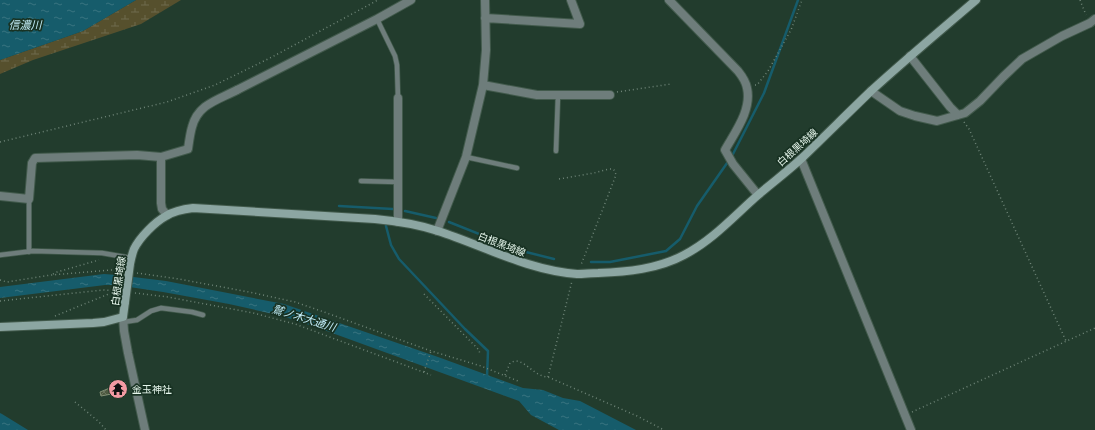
<svg xmlns="http://www.w3.org/2000/svg" width="1095" height="430" viewBox="0 0 1095 430" font-family="Georgia,'Noto Sans JP',serif">
<style>
.wetland{fill:url(#wetland-marsh)}
.water{fill:url(#water-ripples)}
.lines{fill:none;stroke-linecap:round;stroke-linejoin:round}
.stream{stroke:#165c6b;stroke-width:2.5}
.building{fill:url(#building-cross-hatch);stroke:#818f74}
.service-casing{stroke:#425a4c;stroke-width:6}
.minor-casing{stroke:#425a4c;stroke-width:10}
.tertiary-casing{stroke:#425a4c;stroke-width:10}
.secondary-casing{stroke:#425a4c;stroke-width:10}
.path{stroke:#6e8477;stroke-width:1.5;stroke-dasharray:1 3;stroke-linecap:butt}
.service{stroke:#6e7d7b;stroke-width:4.5}
.minor{stroke:#6e7d7b;stroke-width:8}
.tertiary{stroke:#6e7d7b;stroke-width:8}
.secondary{stroke:#8ca6a2;stroke-width:8}
.secondary-bridge-casing{stroke:#425a4c;stroke-width:10;stroke-linecap:butt}
.secondary-bridge{stroke:#8ca6a2;stroke-width:8}
.labels{text-anchor:middle;stroke-width:3.5;stroke-linejoin:round;paint-order:stroke}
.street-label{font-size:10px;fill:#e7f7ed;stroke:#183223}
.poi-label{font-size:10px;fill:#e7f7ed;stroke:#183223;text-anchor:start}
.water-label{font-size:11px;font-style:italic;fill:#c2edf8;stroke:#183223}
</style>
<defs>
<pattern id="wetland-marsh" width="20" height="14" patternUnits="userSpaceOnUse"><rect width="20" height="14" fill="#56502d"/><path d="M1 5h8M5 5V1M11 12h8M15 12V8" fill="none" stroke="#6e6a4c"/></pattern>
<pattern id="water-ripples" width="26" height="14" patternUnits="userSpaceOnUse"><rect width="26" height="14" fill="#165c6b"/><path d="M2 4q2-2 4 0t4 0M15 11q2-2 4 0t4 0" fill="none" stroke="#387480"/></pattern>
<pattern id="building-cross-hatch" width="8" height="8" patternUnits="userSpaceOnUse"><rect width="8" height="8" fill="#4d5940"/><path d="M0 0l8 8M0 8l8-8" fill="none" stroke="#67725c"/></pattern>
</defs>
<rect width="100%" height="100%" fill="#223c2d"/>
<path class="wetland" d="M136 0H181L141 24 33 60 0 74V60L83 31Z"/>
<path class="water" d="M0 0H136L83 31 0 60Z
M104 274 117 275 166 281 284 304 438 357 523 388 543 390 563 398 580 401 636 430H559L531 415 519 401 313 326 282 316 229 304 163 292 116 285H105L0 298V287Z
M0 413 2 414 28 430H0Z"/>
<g class="lines">
<path class="stream" d="M339 206 393 209
M405 211 436 218
M449 222 522 251 554 259
M386 226 391 245 399 259 465 329 488 351 487 377
M591 262H610L666 251 680 239 697 206 732 156 764 93 798 0"/>
</g>
<path class="building" d="M122 383 124 390 122 391V392L101 396 100 392Z"/>
<g class="lines">
<defs>
<path id="service" d="M377 19 395 56 397 65 398 98
M556 151 558 95
M466 157 517 168
M361 181 398 182
M29 199V252
M0 255 33 251 102 253 131 258
M124 322 137 320 151 311 161 308 192 312 203 315"/>
<path id="minor" d="M669 0 738 71C742 76 746 82 747 88 752 110 735 132 725 150L733 164 758 195
M485 18 580 24 571 0
M910 56 950 107 958 115
M483 85 537 95H610
M871 91 900 111 915 116 937 121 965 113 980 101 1003 77 1022 59 1062 36 1090 23 1095 19
M398 98V222
M161 157V203L162 209 167 215
M801 159 911 430
M0 196 29 199 32 163 35 158 137 155 161 157 188 149C189 142 190 134 192 127 198 104 218 100 237 90
M437 231 466 157 483 85 486 50 485 0
M123 317 124 331 128 353 145 430"/>
<path id="tertiary" d="M237 90 377 19 411 0"/>
<path id="secondary" d="M130 264C131 259 132 254 134 249 140 237 155 222 166 216 174 211 184 209 193 208L375 219C396 221 417 224 438 231 484 246 527 270 577 274 584 274 591 273 598 273 627 272 658 269 684 255 713 240 735 215 758 195 773 182 788 171 802 158 825 136 848 113 871 91 905 60 941 30 976 0
M0 327 93 323 104 322 123 317 125 302"/>
</defs>
<use href="#service" class="service-casing"/>
<use href="#minor" class="minor-casing"/>
<use href="#tertiary" class="tertiary-casing"/>
<use href="#secondary" class="secondary-casing"/>
<path class="path" d="M1080 0 1086 15
M755 85H757L768 71 791 30 802 0
M617 92 671 84
M964 122 969 129 1066 341
M0 142 167 102 215 85 272 57 378 0
M559 179 594 173 609 169H613L615 171 616 175 581 265
M137 273 179 279 249 292 295 302 324 312 431 351 481 366 518 381
M53 274 57 272 99 260
M0 280 7 282 51 275 111 270 121 271
M135 293 168 297 253 313 295 324 431 375
M424 294 479 350 480 355
M0 301 103 290 118 291
M55 316 116 291
M424 372 431 351
M505 375 510 363C512 362 514 361 516 361 527 362 534 376 548 377L637 416 664 430
M548 377 572 281
M75 402 98 421 106 430
M912 412 1095 328"/>
<use href="#service" class="service"/>
<use href="#minor" class="minor"/>
<use href="#tertiary" class="tertiary"/>
<use href="#secondary" class="secondary"/>
<defs>
<path id="secondary-bridge" d="M125 302 130 264"/>
</defs>
<use href="#secondary-bridge" class="secondary-bridge-casing"/>
<use href="#secondary-bridge" class="secondary-bridge"/>
</g>
<defs>
<symbol id="temple-disc" viewBox="-11 -11 22 22"><circle r="9.5" fill="#f49aa3" stroke="#183223"/><path d="M0-6L5-2H3V0L6.5 2.5H4V6H1.5V3h-3V6H-4V2.5H-6.5L-3 0V-2H-5Z" fill="#111"/></symbol>
</defs>
<g fill-rule="evenodd">
<use href="#temple-disc" x="107" y="378" width="22" height="22"/>
</g>
<g class="labels">
<g class="street-label">
<text transform="translate(797 147) rotate(-42)" y="4">白根黒埼線</text>
<text transform="translate(502 244) rotate(21)" y="4">白根黒埼線</text>
<text transform="translate(118 281) rotate(-82)" y="4">白根黒埼線</text>
</g>
<g class="poi-label">
<text x="132" y="393">金玉神社</text>
</g>
<g class="water-label">
<text x="25" y="29">信濃川</text>
<text transform="translate(304 318) rotate(17)" y="4">鷲ノ木大通川</text>
</g>
</g>
</svg>
